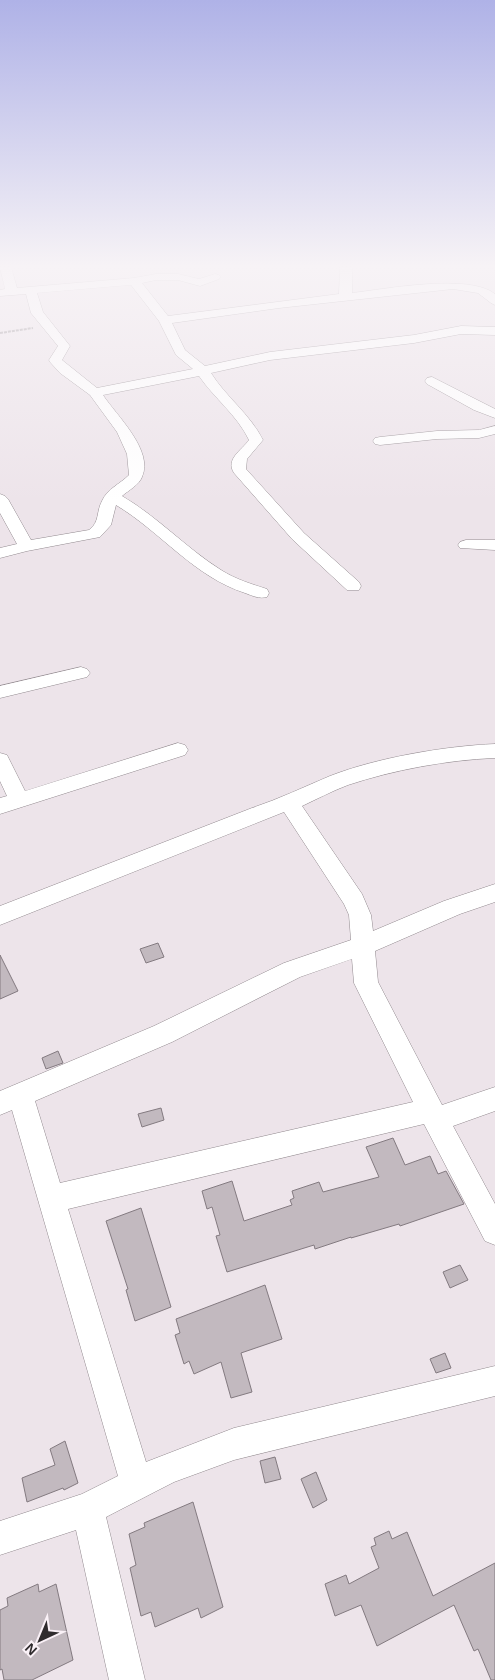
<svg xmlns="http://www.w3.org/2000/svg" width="495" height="1680" viewBox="0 0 495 1680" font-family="Helvetica,sans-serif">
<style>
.building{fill:#c2b9bf;stroke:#837a80}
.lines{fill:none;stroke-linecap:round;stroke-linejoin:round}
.minor-casing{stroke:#928a8f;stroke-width:1}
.path{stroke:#989296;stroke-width:2;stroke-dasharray:3 1;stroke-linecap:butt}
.minor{fill:#fff;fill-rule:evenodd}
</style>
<rect width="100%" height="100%" fill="#ede4ea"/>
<path class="building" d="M158 943 164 957 146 963 140 949Z
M0 955 18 991 0 999Z
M58 1051 63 1063 46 1069 42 1058Z
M161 1108 164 1120 142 1127 138 1114Z
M393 1138 405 1165 430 1156 438 1174 446 1171 464 1204 400 1226 399 1224 351 1238V1237L315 1249 314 1245 227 1272 216 1236 220 1235 212 1207 207 1209 202 1191 232 1181 244 1221 292 1205 290 1200 294 1198 292 1191 319 1182 323 1192 379 1177 366 1147Z
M141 1208 171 1307 135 1321 126 1290 128 1289 106 1221Z
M460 1265 468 1280 450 1288 443 1272Z
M265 1285 282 1339 241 1353 252 1392 231 1398 221 1362 194 1374 189 1361 184 1364 175 1335 180 1333 176 1319Z
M445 1353 451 1368 436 1373 430 1359Z
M65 1441 78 1483 64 1490 63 1488 27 1502 22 1478 55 1465 50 1449Z
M275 1457 281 1479 265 1483 260 1461Z
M316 1472 327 1500 313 1508 301 1479Z
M193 1502 223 1607 201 1618 198 1608 155 1627 151 1612 141 1616 130 1568 136 1565 129 1534 145 1527 144 1523Z
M389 1531 392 1539 407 1532 433 1596 495 1563V1680H491L478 1649 474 1651 454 1605 377 1646 361 1605 335 1616 325 1584 346 1575 349 1584 379 1568 371 1547 376 1545 374 1538Z
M38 1584 39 1592 56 1584 73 1660 32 1680H4L2 1669 0 1670V1610L8 1606 7 1598Z"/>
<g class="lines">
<defs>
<path id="minor" d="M0 267H11L17 288 134 278 156 274H178L199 279 215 274 219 275 221 277 219 279 200 286 178 280H156L142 283 168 316 339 294 340 267H352V293C386 289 469 273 495 294V305L491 303 478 293 453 289 279 308 172 323 185 350 205 366 270 352 414 335 461 326 495 327V335L461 334 414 343 270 360 211 373C226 397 250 414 263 440L247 459 246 469 304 533 359 582 361 586 359 590H347L292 539 234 473C225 459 242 450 249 440 237 415 214 398 199 376L103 395C116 415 154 450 142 477 139 485 129 490 122 496 158 517 186 548 221 570 235 579 251 584 267 589L269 593 267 597C259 599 253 596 245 593 193 576 161 532 116 505L111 525 100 537 27 551 0 558V548L17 544 0 513V494L5 496 8 499 31 540 89 530C100 522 96 512 102 501 107 489 120 484 129 475L127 454 117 432 90 395 60 373 50 362 49 360 58 346 31 313 26 294 0 296V290L5 289ZM131 285 159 321 176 355 193 369 97 388 62 360 70 346 43 312 37 293Z
M432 377 495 409V418L474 410 427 384 425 381 427 378Z
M495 426V434L479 438 437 439 380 445 375 444 373 441 375 438 380 437 437 431 479 430Z
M466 540H495V550L460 548 458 545 460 542Z
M81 667 87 669 90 673 87 677 0 698V686Z
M178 743 185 745 188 750 185 755 0 814V798L7 796 0 781V753L7 755 25 791Z
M495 744V758C447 760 393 770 348 785 332 791 317 799 302 806L362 894 371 915 373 931 444 901 495 884V902L460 914 375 951 378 982 442 1105 495 1087V1111L453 1126 495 1204V1245L485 1241 424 1124 68 1209 146 1462 234 1428 495 1366V1396L234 1460 174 1482 106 1517 145 1680H109L76 1530 0 1555V1521L82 1494 118 1476 12 1110 0 1115V1091L154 1026 284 963 351 940 349 915 344 904 284 812 0 925V906L252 808C279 799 304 787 330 776 376 758 445 746 495 744ZM352 959 354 983 413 1102 60 1183 35 1101 172 1042 300 977Z"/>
</defs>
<use href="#minor" class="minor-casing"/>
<path class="path" d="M0 333 33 328"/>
<use href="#minor" class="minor"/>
</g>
<linearGradient id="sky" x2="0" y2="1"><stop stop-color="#afb2e7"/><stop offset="0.53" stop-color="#f7f3f6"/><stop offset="1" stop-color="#f7f3f6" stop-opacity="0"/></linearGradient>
<rect width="495" height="502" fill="url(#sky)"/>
<g transform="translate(40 1640) rotate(224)" stroke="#faf1f7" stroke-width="4" paint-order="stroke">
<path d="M0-4L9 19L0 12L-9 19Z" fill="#2f2b2d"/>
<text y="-8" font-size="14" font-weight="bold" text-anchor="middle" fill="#2f2b2d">N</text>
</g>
</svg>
